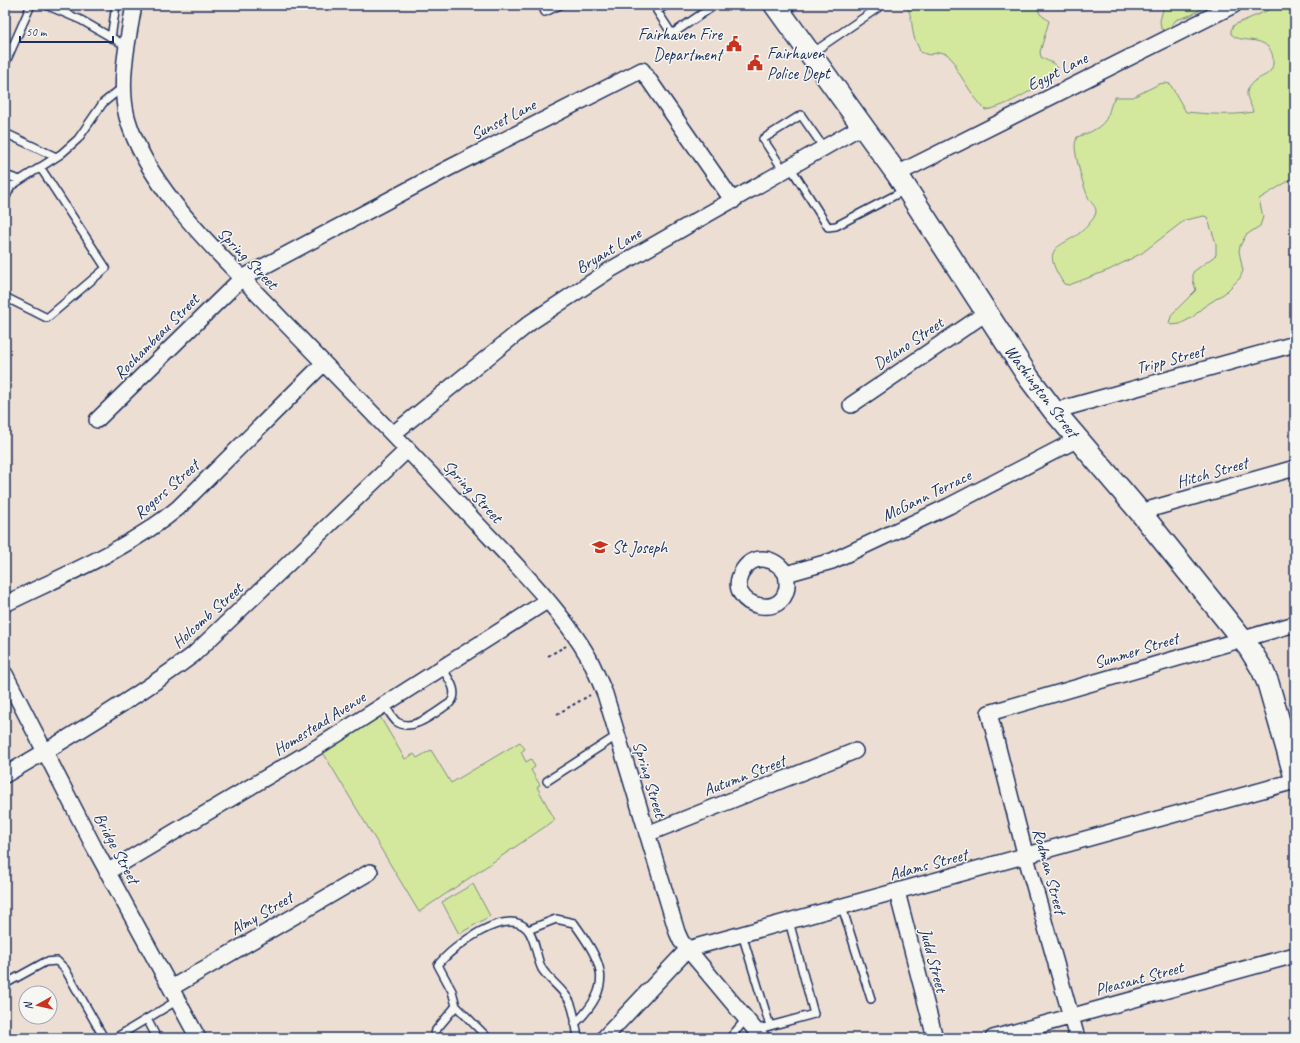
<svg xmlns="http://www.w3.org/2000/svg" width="1300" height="1043" viewBox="0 0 1300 1043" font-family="Caveat,sans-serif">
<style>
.green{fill:#d3e89c;stroke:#778c7d}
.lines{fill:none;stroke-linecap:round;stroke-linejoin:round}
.lane-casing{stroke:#1b2f5e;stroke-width:10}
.street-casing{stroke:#1b2f5e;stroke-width:18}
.secondary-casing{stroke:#1b2f5e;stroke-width:24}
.path{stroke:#1b2f5e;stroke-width:2;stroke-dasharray:3 3;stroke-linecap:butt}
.lane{stroke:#f6f6f2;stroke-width:7}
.street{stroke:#f6f6f2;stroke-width:15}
.secondary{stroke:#f6f6f2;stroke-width:21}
.labels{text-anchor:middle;stroke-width:3;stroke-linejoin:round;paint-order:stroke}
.poi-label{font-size:17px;fill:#1b2f5e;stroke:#f6f6f2;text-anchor:start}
.street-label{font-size:17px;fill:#1b2f5e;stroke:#f6f6f2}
</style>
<rect width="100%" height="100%" fill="#edded4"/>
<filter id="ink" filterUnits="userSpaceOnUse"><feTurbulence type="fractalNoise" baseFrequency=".025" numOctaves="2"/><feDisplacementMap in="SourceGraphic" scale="8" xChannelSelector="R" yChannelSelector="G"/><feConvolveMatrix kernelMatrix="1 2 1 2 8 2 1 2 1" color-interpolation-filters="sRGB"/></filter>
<g filter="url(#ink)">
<path class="green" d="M906 5H1036L1040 14 1049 21 1040 52 1041 57C1046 61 1054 62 1058 68 1046 84 1005 108 985 110L973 95 955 67V63L947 54 940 52 929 55 920 52C919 47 917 45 915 40 911 29 913 16 906 5Z
M1164 5H1209L1191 15 1176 20 1167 31 1161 29 1160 21Z
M1280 5H1295V177L1259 199 1263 217 1260 226 1246 235 1240 246 1239 251 1243 271 1240 278 1225 293 1202 308 1193 317 1180 324 1171 325 1169 323 1172 314 1196 290 1193 281V272L1216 255V243L1207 217 1204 216 1185 220 1142 253 1109 270 1069 285 1064 284C1035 240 1067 250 1088 225 1091 221 1095 218 1096 212 1096 206 1092 204 1089 199 1084 189 1075 157 1075 146 1075 143 1076 140 1077 137 1089 133 1103 128 1108 115 1110 109 1111 103 1115 97H1133L1159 84 1165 83 1170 84 1186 112C1208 114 1231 116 1253 112 1252 104 1244 97 1248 89 1253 75 1274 79 1273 61 1273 56 1272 51 1268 47 1258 36 1241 44 1231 34V30L1234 25Z
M376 710 405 759 414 754 417 758 431 750 451 783 520 742 525 749 521 752 526 762 531 759 535 767 531 770 540 785 537 787 555 820 419 912 319 746Z
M473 884 490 916 459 934 442 902Z"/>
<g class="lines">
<defs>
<path id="lane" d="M46 5 81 20 128 47
M542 5 545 12 560 5
M666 5 657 11 672 34 715 5
M738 5H739
M783 12 793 5
M111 38 116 5
M812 53 882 5
M5 64 31 5
M5 133 56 157
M791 168 828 227 836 226 905 190
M784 171 763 139 801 115 824 148
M5 175 20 180
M5 199 11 186 61 154 78 139 103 103 123 87
M5 297 47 318 106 268 40 167
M384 704C388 710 392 718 397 722 413 733 437 711 450 703 460 692 448 678 442 668
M547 781 618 735
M842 907 871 999
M528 930 556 919 574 923C603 964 615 984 575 1024
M742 934 770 1026
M5 984 45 962 57 961 65 969 104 1038
M147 1019 157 1038
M755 1030 814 1014 789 921
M115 1038 178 1000
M434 1038 436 1030 456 1006
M488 1038 456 1006 452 991 438 965C452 947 506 906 527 929 536 939 536 958 542 969 549 980 565 991 570 1002 575 1013 576 1027 578 1038
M730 1038 746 1019"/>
<path id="street" d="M134 5C128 40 118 82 127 117 144 178 200 235 243 279 318 358 395 435 469 515 509 558 560 607 589 658 595 670 600 682 605 694L677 932 681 941 762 1038
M897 174 1234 5
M851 405 986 313
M1054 411 1295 344
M97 420 242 278 449 168 642 70 733 201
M393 434 531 322 610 270 862 126
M1140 512 1295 468
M786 574C797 626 719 608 743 570 755 552 776 558 786 574L832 561 949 506 1078 439
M5 604C64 575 127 550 178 508L323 364
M5 674 94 847 198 1038
M5 775C69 738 134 699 193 655L408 449
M647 834 855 751
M107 872 319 746 547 601
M897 892 935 1038
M171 988 370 872
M604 1038 688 949 1295 781
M993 1038 1295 955
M1077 1038 1026 857 989 713 1295 624"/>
<path id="secondary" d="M775 5 897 174 1029 378 1054 411 1140 512 1249 648 1262 669 1268 683 1295 777"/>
</defs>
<use href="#lane" class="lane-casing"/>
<use href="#street" class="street-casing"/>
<use href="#secondary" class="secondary-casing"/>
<path class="path" d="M548 656 566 646
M557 714 590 695"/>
<use href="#lane" class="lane"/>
<use href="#street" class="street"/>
<use href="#secondary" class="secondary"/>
</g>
</g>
<defs>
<symbol id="civic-bare" viewBox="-9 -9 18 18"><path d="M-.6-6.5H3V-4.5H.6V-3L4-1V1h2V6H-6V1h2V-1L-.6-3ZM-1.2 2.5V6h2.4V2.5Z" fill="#c8321e" stroke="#f6f6f2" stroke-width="2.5" paint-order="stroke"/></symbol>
<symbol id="school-bare" viewBox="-9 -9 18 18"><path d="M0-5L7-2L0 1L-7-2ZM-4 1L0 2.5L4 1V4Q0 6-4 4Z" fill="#c8321e" stroke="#f6f6f2" stroke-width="2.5" paint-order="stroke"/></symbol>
</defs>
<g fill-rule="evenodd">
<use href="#civic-bare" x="723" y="33" width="22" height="22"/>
<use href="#civic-bare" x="744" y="52" width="22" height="22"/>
<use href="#school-bare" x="589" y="536" width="22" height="22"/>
</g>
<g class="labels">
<g class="poi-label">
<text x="722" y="40" text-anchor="end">Fairhaven Fire<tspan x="722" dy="20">Department</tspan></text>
<text x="767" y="59">Fairhaven<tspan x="767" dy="20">Police Dept</tspan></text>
<text x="612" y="553">St Joseph</text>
</g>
<g class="street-label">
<text transform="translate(1057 71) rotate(-27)" y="6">Egypt Lane</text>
<text transform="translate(503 119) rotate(-27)" y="6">Sunset Lane</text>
<text transform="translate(608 250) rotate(-31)" y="6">Bryant Lane</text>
<text transform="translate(248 258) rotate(46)" y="6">Spring Street</text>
<text transform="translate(156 336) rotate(-45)" y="6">Rochambeau Street</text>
<text transform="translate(908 343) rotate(-34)" y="6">Delano Street</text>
<text transform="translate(1170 359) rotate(-15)" y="6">Tripp Street</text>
<text transform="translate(1042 391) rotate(53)" y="6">Washington Street</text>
<text transform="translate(1212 472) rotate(-16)" y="6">Hitch Street</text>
<text transform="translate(166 489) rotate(-41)" y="6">Rogers Street</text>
<text transform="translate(473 491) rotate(47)" y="6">Spring Street</text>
<text transform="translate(926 495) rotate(-26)" y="6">McGann Terrace</text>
<text transform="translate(207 615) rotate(-42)" y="6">Holcomb Street</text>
<text transform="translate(1136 650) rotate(-17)" y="6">Summer Street</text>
<text transform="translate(319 723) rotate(-32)" y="6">Homestead Avenue</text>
<text transform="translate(744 775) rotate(-21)" y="6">Autumn Street</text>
<text transform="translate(650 779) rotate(73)" y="6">Spring Street</text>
<text transform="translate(117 848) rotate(62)" y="6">Bridge Street</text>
<text transform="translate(928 864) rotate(-15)" y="6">Adams Street</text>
<text transform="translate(1050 871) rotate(75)" y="6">Rodman Street</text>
<text transform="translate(261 913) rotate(-30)" y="6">Almy Street</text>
<text transform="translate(934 960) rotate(75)" y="6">Judd Street</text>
<text transform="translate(1139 978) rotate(-15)" y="6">Pleasant Street</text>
</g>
</g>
<rect width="1300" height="1043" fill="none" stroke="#f6f6f2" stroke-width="20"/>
<rect x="10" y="10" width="1280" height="1023" fill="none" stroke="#1b2f5e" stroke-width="1.5" filter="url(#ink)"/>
<g transform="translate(38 1005) rotate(262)"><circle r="19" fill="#f6f6f2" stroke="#9ea6b7"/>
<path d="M0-3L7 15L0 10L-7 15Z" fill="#c8321e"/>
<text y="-6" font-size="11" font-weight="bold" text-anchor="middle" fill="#1b2f5e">N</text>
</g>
<path d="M20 36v6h93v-6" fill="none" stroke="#1b2f5e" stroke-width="2"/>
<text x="26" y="36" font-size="12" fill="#1b2f5e" stroke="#f6f6f2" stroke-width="3" paint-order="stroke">50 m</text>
</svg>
